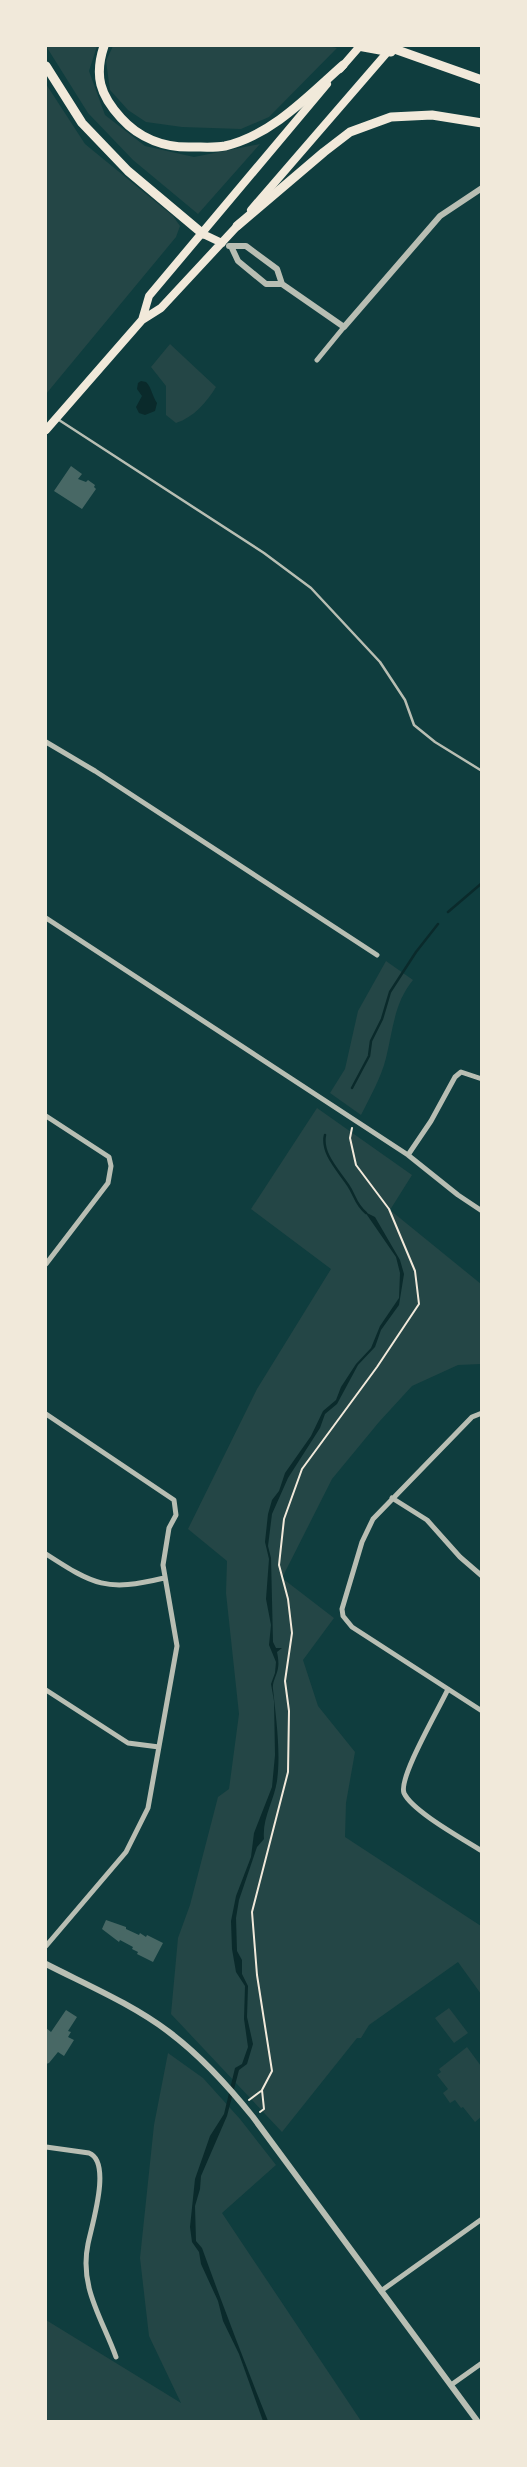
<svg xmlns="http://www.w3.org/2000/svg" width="527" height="2467" viewBox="0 0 527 2467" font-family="'Zilla Slab',serif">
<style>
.green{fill:#244646}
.water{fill:#0a2a2b}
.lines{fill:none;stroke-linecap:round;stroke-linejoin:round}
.stream{stroke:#0a2a2b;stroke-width:2.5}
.building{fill:#486865}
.path{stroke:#f1e9da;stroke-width:2}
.service{stroke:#b8beb3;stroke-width:2.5}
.minor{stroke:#b8beb3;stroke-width:5}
.tertiary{stroke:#b8beb3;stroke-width:6}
.primary{stroke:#f1e9da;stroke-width:8}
.motorway{stroke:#f1e9da;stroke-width:9}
</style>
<rect width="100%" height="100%" fill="#0f3d3e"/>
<path class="green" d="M46 46H97L89 71 105 115 145 146 194 157 260 144 198 214 133 160 88 113Z
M113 46H327L337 48 269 117 241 129 182 127 146 122 128 110 110 90 106 61Z
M46 84 85 144 173 216 180 226 176 237 46 394Z
M170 344 216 387C206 403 194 417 176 423L166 415V386L151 367Z
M386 961 413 980C394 1003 393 1030 386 1058 381 1078 370 1097 361 1115L330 1093 345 1069 358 1011Z
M317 1108 412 1175 390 1210 481 1284V1364L458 1365 412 1386 379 1422 332 1479 282 1578 334 1618 303 1660 318 1706 355 1752 346 1803 345 1837 481 1926V1994L458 1962 369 2025 361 2038H357L282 2132 171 2014 178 1938 190 1905 218 1797 229 1789 239 1714 226 1593 227 1561 188 1529 257 1389 331 1269 251 1209Z
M449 2008 468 2033 454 2043 435 2018Z
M467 2047 481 2066V2117L475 2122 463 2107 461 2108 455 2100 450 2103 443 2093 448 2089 437 2075 441 2072 439 2069Z
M168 2053 203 2078 240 2119 276 2165 222 2213 361 2421H46V2320L181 2403 149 2336 140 2258 154 2125Z"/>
<path class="water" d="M141 381 146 382C152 388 152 396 157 403L155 411 145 415 139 413 136 407 142 396 137 389 138 383Z
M365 1212 375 1217 400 1260 404 1274 399 1305 381 1330 375 1347 358 1365 337 1404 325 1414 320 1428 288 1478 272 1514 268 1546 271 1558 273 1642 276 1648H282L277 1652C278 1657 279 1663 278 1668 277 1675 272 1682 273 1689 276 1718 281 1752 277 1781 274 1801 262 1818 264 1839L257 1847 239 1900 236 1918 237 1951 242 1960V1974L248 1986 247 2017 253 2044 247 2064 239 2070 227 2116 201 2176 200 2189 195 2206 196 2241 202 2248C223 2306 245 2364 268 2421H263L239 2354 223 2321 218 2301 201 2264 199 2252 192 2242 190 2227 195 2179 210 2136 224 2114 235 2068 242 2064 248 2047 244 2019 245 1986 236 1972 232 1949 231 1921 236 1896 251 1857 254 1833 272 1787 275 1755 274 1701 271 1684 275 1673 276 1662 269 1645 271 1625 266 1599 269 1559 265 1542 268 1514 272 1500 279 1491 285 1473 311 1436 323 1411 336 1400 341 1387 356 1364 371 1348 380 1326 399 1298 400 1273 396 1257Z"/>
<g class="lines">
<path class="stream" d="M448 912 482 883
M352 1088 369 1056 371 1041 382 1019 390 992 416 952 438 924
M325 1135C321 1153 338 1170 348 1185 355 1195 355 1204 366 1213"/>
</g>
<path class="building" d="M71 466 82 474 78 479 86 482 88 480 95 485 94 487 96 489 82 509 54 491Z
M106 1920 126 1927V1929L139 1935 140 1933 146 1937 147 1935 163 1943 153 1962 137 1954 138 1952 132 1949 133 1947 120 1940 119 1942 102 1929Z
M66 2010 77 2017 68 2031 71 2032 68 2037 74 2040 64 2056 58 2052 49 2063 46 2064V2028L51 2032Z"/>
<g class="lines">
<path class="path" d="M249 2100 261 2091
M260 2112 264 2109 262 2090 272 2071 257 1975 252 1912 288 1772 289 1711 285 1681 292 1633 288 1599 279 1565 284 1519 302 1469 377 1367 419 1304 415 1271 389 1209 356 1165 350 1138 352 1128"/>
<path class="service" d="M59 420 264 553 311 588 380 662 405 700 414 725 435 742 482 771"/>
<path class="minor" d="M317 360 344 327
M46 742 95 771 377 955
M46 918 408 1155 458 1195 482 1211
M46 1116 109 1157 111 1166 108 1183 46 1264
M408 1155 431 1121 455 1077 461 1072 482 1079
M482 1413 472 1417 373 1519 362 1542 342 1609 343 1616 352 1627 482 1711
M46 1414 174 1500 176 1515 169 1528 163 1565 177 1646 148 1808 126 1852 46 1946
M392 1498 427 1520 460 1557 482 1576
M46 1554C94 1585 106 1592 164 1578
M448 1689C440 1707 398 1778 404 1793 412 1811 463 1839 482 1851
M46 1690 128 1743 159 1747
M46 2147 89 2153C112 2162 92 2224 88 2244 79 2287 102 2318 116 2357
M381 2291 482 2219
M451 2385 482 2363"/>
<path class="tertiary" d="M229 246H246L277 269 282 284
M231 246 238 261 266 284H282L344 327 440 216 482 188
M46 1964C87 1985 132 2004 169 2032 201 2056 229 2087 253 2117L478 2422"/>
<path class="primary" d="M340 69 360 46
M251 210 391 48
M203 234 222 243
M142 320 149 296 327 84
M46 430 142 320 161 308 240 223"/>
<path class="motorway" d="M104 46C94 76 100 95 121 118 140 139 166 148 193 147 203 147 215 148 225 146 272 135 308 96 343 65
M358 46 391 52
M386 46 482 80
M46 66 82 123 128 171 203 234
M237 226 324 152 350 132 391 117 432 115 482 123"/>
</g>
<rect width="527" height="2467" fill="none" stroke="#f1e9da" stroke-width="94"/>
</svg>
